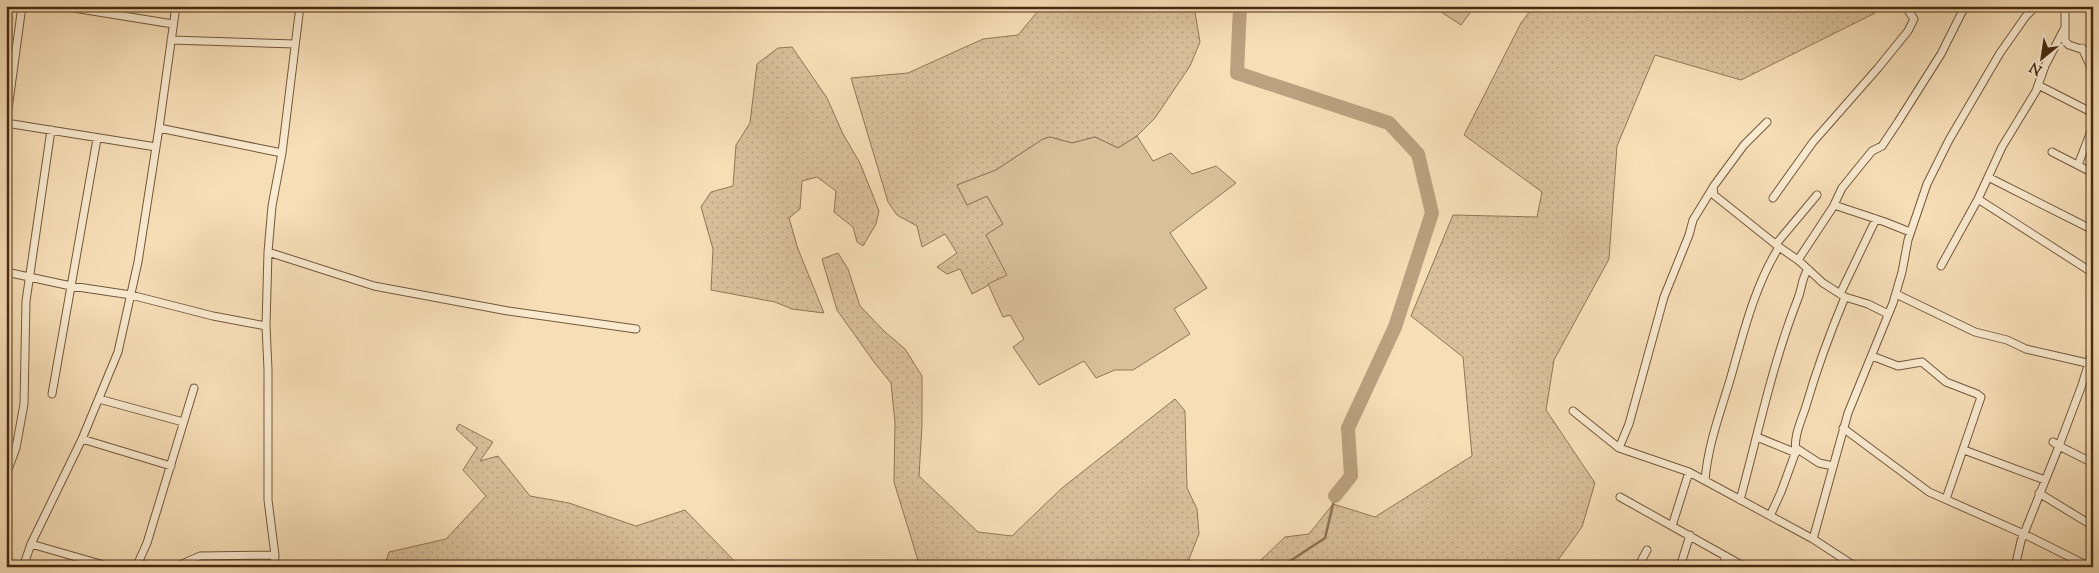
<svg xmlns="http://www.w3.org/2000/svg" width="2099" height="573" viewBox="0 0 2099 573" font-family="'Sorts Mill Goudy',serif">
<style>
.grass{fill:url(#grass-dots);stroke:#907656}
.garden{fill:#d8c09b;stroke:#907656}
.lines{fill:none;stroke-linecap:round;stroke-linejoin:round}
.stream{stroke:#8c7253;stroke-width:2.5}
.river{stroke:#baa17f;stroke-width:14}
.street-casing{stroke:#73583a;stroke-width:9}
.street{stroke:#f9ead0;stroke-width:7}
</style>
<defs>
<pattern id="grass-dots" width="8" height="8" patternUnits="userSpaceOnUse" patternTransform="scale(1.25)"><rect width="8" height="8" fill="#d8c09b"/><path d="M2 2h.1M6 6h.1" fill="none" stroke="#bba584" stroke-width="1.8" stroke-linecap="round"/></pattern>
</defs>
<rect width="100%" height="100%" fill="#f6deb7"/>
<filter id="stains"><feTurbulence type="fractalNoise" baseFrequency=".004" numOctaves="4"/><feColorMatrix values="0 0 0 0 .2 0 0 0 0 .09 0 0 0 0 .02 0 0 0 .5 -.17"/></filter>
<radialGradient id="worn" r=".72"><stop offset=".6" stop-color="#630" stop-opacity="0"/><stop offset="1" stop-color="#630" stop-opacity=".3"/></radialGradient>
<path class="grass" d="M1045 6H1194L1200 42 1190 66 1155 118 1137 136 1118 148 1095 137 1072 143 1050 137 1043 139 996 170 957 185 967 205 987 196 1003 224 986 235 1008 275 972 294 960 269 947 274 937 267 957 253 945 234 922 247 917 226 897 215 888 202 851 78 908 73 983 39 1018 35 1039 10Z
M1534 6H1879L1875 13 1741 80 1655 55 1617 146 1609 259 1554 360 1546 410 1595 483 1582 527 1553 567H1252L1261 560 1285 537 1309 534 1333 504 1375 517 1472 456 1463 357 1411 316 1453 215 1537 217 1542 192 1464 135 1521 23Z
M792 47 827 98 843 134 860 163 879 211 876 224 863 246 857 242 853 227 834 212 836 191 817 177 802 181 800 209 789 218 798 249 824 313 792 309 775 302 711 290 713 249 701 207 711 192 733 186 736 145 750 123 757 64 778 48Z
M838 253 848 269 860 306 884 331 905 349 922 376V425L919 476 978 532 1012 536 1062 488 1175 399 1185 411 1187 488 1197 509 1199 534 1189 559V567H920L894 482 895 423 891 383 874 362 837 310 822 259Z
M459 424 493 442 480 461 498 456 530 496 569 503 636 526 685 510 740 567H384L389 552 446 539 486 496 463 470 477 448 456 429Z"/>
<path class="garden" d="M1432 6H1475L1461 25Z
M1137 136 1153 161 1171 153 1192 174 1216 166 1236 183 1170 233 1207 288 1174 309 1190 334 1133 370H1115L1096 378 1084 361 1039 385 1013 347 1024 339 1010 315 1003 317 988 284 1007 275 986 235 1003 224 987 196 967 205 957 185 996 170 1043 139 1050 137 1072 143 1095 137 1118 148Z"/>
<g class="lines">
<path class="stream" d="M1281 567 1325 538 1335 496"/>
<path class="river" d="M1240 6 1237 73 1389 123 1418 154 1432 213 1395 327 1348 428 1351 476 1335 496"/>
<defs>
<path id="street" d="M61 6 173 24
M2065 6V41L2069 45 2093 53
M171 40 295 44
M2082 48 2093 72
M2038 85 2093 113
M1767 122 1744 145 1713 187 1714 195 1779 247 1798 260 1823 283 1845 297 1868 304 1888 314
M6 123 156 147
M6 124 22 6
M159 128 282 153
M2052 152 2093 173
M2078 165 2093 126
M1988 177 2093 230
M1773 198 1813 142 1878 68 1908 31 1914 19 1905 6
M1978 199 2093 273
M1834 205 1885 222 1910 232
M1776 244 1817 195
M268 252 374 286 508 311 636 329
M1798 260 1833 207 1842 188 1872 151 1882 146 1898 122 1941 54 1965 6
M1941 266 1978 199 2002 147 2036 91 2045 66 2063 31
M6 272 71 286 131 295 213 316 266 326
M1840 294 1876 219
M1896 294 1975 332 2007 340 2026 349 2087 363
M2093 349 2082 385 2059 446 2093 463
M1872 356 1898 366 1922 362 1946 382 1977 394 1981 397 1946 499
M52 394 97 139
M99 399 183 422
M1573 411 1619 448 1689 472 1813 539 1856 567
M1843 428 1929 492 2024 534 2090 567
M1757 437 1796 453
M82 439 171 466
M1619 448 1629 424 1664 297 1689 235 1693 220 1712 189
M1796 448 1819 463 1833 466
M1964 450 2045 480
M6 475 16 448 24 404 26 301 51 130
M1705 480C1708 445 1720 413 1730 380 1743 335 1754 287 1779 247
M2039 493 2093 526
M1620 497 1745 567
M1740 500C1758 434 1772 365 1797 301 1803 288 1800 282 1808 269
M1770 516 1781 492 1796 451C1793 437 1802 419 1806 406 1817 368 1830 333 1845 297
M1672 526 1689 472
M1813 539 1848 413 1893 303 1902 272 1908 240 1927 184 1949 140 2000 53 2026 16 2036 6
M31 544 111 567
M23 567 31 544 82 439 118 352 138 262 159 128 176 6
M152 567 138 563 147 543 194 388
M175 567 200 556 275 555
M274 567 275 555 268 500V369L266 326 268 252 272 206 282 153 300 6
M1638 567 1647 550
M1680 567 1690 535
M1722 567 1726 556
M2015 567 2021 541 2059 446 2053 442"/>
</defs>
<use href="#street" class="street-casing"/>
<use href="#street" class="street"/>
</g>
<rect width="2099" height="573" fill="none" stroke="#f6deb7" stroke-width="25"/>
<rect x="8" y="8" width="2084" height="558" fill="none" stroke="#472b11" stroke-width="2.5"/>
<rect x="12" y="12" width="2074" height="548" fill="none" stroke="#472b11"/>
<g transform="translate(2042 58) rotate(210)" stroke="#f9ead0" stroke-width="4" paint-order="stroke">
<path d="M0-4L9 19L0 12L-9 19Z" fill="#472b11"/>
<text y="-8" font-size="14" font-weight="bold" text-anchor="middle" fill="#472b11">N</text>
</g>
<rect width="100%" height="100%" filter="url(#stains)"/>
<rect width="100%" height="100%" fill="url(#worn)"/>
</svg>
